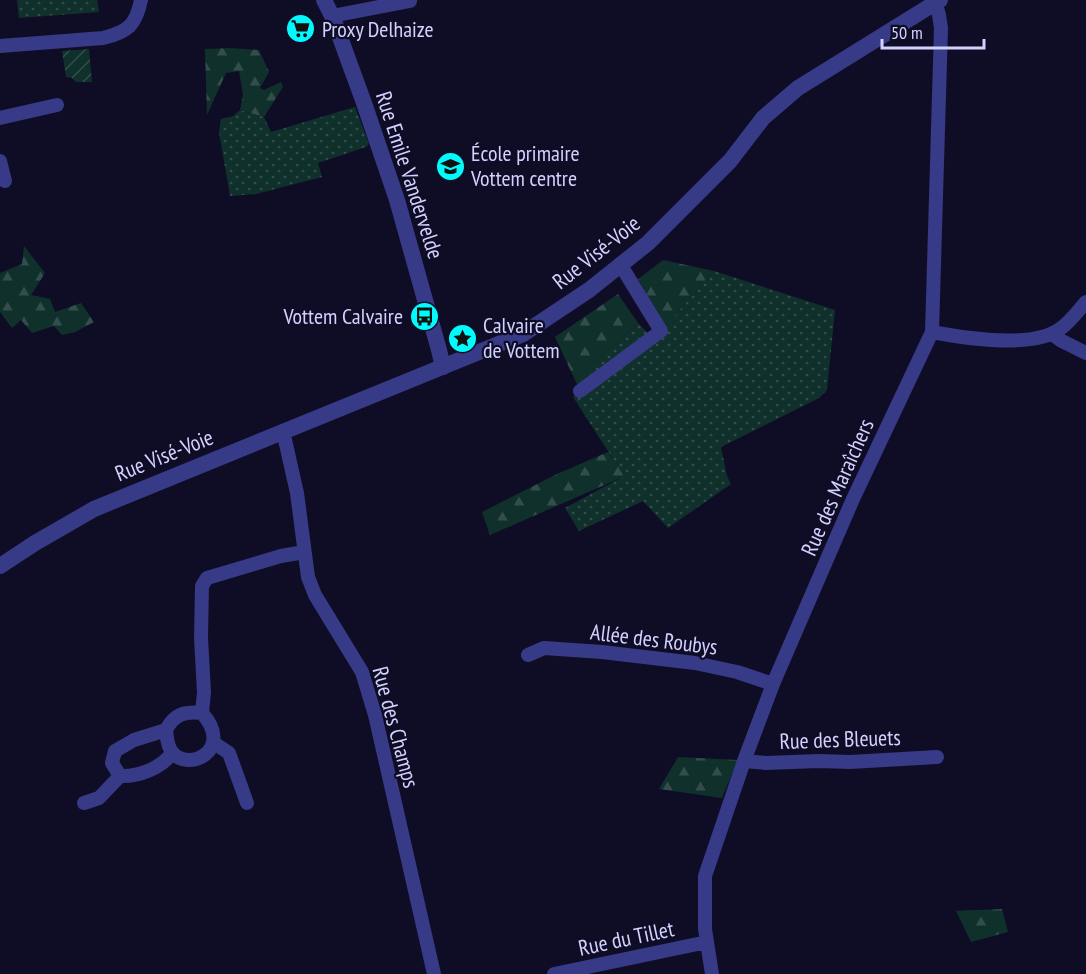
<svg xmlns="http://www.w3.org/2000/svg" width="1086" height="974" viewBox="0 0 1086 974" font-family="'PT Sans Narrow',sans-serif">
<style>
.grass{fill:url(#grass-dots)}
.forest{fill:url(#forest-firs)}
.garden{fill:url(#garden-furrows)}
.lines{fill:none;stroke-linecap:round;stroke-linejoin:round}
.minor{stroke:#363a87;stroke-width:14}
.tertiary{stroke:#363a87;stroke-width:16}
.labels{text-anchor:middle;stroke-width:4.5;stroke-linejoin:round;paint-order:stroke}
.poi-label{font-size:22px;fill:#d2d1ff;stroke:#0f0d25;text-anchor:start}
.street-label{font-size:22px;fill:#d2d1ff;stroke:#0f0d25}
</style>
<defs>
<pattern id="grass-dots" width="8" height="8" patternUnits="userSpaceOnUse" patternTransform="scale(1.5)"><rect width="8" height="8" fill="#10302b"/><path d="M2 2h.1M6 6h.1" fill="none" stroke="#324d4b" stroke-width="1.8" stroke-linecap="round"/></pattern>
<pattern id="forest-firs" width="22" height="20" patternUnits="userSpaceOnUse" patternTransform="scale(1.5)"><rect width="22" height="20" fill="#10302b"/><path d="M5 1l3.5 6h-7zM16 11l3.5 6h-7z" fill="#324d4b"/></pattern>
<pattern id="garden-furrows" width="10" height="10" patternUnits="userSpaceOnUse" patternTransform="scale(1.5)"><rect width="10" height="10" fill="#10302b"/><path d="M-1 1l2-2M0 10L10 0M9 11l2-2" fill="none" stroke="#324d4b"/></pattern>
</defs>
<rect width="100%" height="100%" fill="#0f0d25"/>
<path class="grass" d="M17 0H97L99 12 19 18Z
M355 107 369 144 366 147 318 163 322 177 256 194 230 196 219 132 221 119 233 116 240 110 264 117 271 132Z
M714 271 835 310 827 390 819 398 721 447 727 476 731 484 668 528 643 501 579 531 565 508 624 476 573 397 580 391 575 380 638 323 647 332 661 331Z"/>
<path class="forest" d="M229 48 259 50 269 72 260 88 264 90 281 82 283 87 264 117 240 110 243 95 239 71 226 73 207 115 205 49Z
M24 246 45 273 31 295 50 299 55 312 81 303 94 322 75 332 62 335 54 326 32 333 21 320 12 328 0 312V273L22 264Z
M663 260 714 271 665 327 638 279Z
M618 294 638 323 575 380 555 337Z
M608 452 625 476 490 535 482 512 557 474Z
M678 757 738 760 722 798 659 789Z
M1002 909 1008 932 971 942 956 911Z"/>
<path class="garden" d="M89 49 92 82H76L72 78 66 77 62 51Z"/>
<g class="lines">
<path class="minor" d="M332 16 410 1
M0 46 103 38C128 32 136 25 141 0
M0 118 57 105
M0 161 5 181
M932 332C964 338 1032 349 1060 329 1070 322 1078 311 1086 302
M1052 334 1060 340 1086 353
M580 391 661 331 620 264
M283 431 297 493 308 577 315 595 362 672 375 715 434 974
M528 655 544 648 602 652 695 663 737 672 773 684
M202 713C235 750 188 773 172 752 167 746 167 737 166 730 174 714 185 711 202 713L204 692 201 638 202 586 207 578 281 556 304 552
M166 730 134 740 115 751 112 763 120 776C138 777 162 768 172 753
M214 743 229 753 247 803
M744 761 766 763 819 761 850 762 937 757
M84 803 99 798 120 776
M554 974 707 942
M712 974 705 929V876L744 761 773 684 853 499 932 332 941 28 939 15 936 4"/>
<path class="tertiary" d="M324 0 333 18 364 103 397 200 439 350 443 367
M0 566 35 543 94 509 523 334 589 290 648 243 730 161 763 118 798 88 940 0"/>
</g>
<defs>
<symbol id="supermarket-disc" viewBox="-11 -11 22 22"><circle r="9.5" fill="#00fbfc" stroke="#0f0d25"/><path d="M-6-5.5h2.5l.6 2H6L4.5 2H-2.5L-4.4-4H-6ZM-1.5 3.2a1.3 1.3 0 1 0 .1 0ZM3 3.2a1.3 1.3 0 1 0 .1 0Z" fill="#111"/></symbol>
<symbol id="school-disc" viewBox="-11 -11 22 22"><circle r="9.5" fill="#00fbfc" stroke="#0f0d25"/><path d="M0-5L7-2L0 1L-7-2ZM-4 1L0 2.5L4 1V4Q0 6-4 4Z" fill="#111"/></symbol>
<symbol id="bus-disc" viewBox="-11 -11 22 22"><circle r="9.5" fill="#00fbfc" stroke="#0f0d25"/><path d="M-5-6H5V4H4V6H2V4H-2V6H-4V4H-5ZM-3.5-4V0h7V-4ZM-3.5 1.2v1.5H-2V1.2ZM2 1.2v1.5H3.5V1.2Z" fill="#111"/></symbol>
<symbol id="sight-disc" viewBox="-11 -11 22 22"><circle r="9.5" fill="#00fbfc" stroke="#0f0d25"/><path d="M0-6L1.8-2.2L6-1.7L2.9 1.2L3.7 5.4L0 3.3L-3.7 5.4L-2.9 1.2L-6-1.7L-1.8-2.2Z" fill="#111"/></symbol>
</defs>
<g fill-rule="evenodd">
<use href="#supermarket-disc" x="284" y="12" width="33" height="33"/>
<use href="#school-disc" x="434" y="150" width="33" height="33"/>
<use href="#bus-disc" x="408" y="300" width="33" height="33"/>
<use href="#sight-disc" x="446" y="322" width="33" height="33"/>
</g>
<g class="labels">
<g class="poi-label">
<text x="322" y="37">Proxy Delhaize</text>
<text x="471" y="161">École primaire<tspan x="471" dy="25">Vottem centre</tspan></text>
<text x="403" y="324" text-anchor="end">Vottem Calvaire</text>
<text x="483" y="333">Calvaire<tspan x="483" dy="25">de Vottem</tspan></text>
</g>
<g class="street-label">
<text transform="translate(410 175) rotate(72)" y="8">Rue Emile Vandervelde</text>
<text transform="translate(596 252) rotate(-38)" y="8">Rue Visé-Voie</text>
<text transform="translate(164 455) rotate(-22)" y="8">Rue Visé-Voie</text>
<text transform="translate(837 487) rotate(-66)" y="8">Rue des Maraîchers</text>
<text transform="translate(654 639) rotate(7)" y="8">Allée des Roubys</text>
<text transform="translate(396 727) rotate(75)" y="8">Rue des Champs</text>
<text transform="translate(840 739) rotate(-2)" y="8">Rue des Bleuets</text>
<text transform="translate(626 938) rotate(-12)" y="8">Rue du Tillet</text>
</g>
</g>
<path d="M882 39v9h102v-9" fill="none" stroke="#d2d1ff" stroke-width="3"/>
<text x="891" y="39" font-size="18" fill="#d2d1ff" stroke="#0f0d25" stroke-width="4.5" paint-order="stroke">50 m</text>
</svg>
